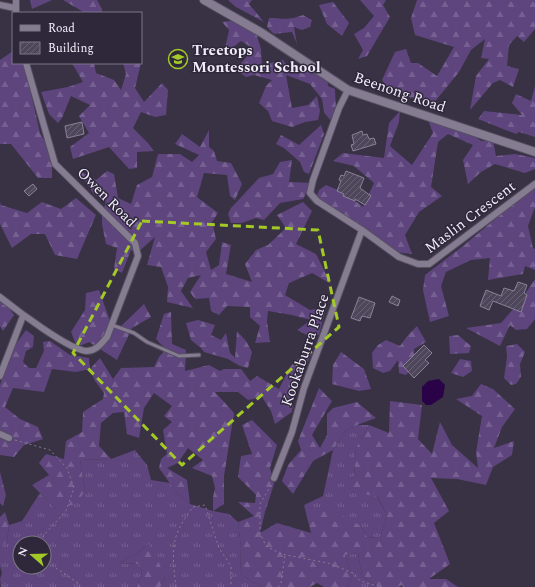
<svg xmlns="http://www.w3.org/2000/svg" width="535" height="587" viewBox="0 0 535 587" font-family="Spectral,serif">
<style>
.grass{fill:url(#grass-tufts);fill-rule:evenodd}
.forest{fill:url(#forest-firs)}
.water{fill:#290248}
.building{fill:url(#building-hatch);stroke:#8a8198}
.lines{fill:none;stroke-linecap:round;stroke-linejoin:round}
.service-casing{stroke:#565060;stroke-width:5}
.minor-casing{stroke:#565060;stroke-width:8}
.tertiary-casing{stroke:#565060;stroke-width:10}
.path{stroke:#847d8e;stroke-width:1;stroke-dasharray:2 3;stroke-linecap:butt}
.service{stroke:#857c92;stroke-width:3}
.minor{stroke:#857c92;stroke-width:6}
.tertiary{stroke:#857c92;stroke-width:8}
.marked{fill:none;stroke:#a3c927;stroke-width:3;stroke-dasharray:8 5;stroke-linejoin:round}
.labels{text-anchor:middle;stroke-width:3;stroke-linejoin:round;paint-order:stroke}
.poi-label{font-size:15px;font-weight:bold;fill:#f1edf9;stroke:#2f273a;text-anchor:start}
.street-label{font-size:15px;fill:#f1edf9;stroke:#2f273a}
</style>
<defs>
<pattern id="grass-tufts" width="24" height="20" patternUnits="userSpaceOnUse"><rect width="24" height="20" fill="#5e457e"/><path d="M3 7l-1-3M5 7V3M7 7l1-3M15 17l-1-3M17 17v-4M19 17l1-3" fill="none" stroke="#766091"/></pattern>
<pattern id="forest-firs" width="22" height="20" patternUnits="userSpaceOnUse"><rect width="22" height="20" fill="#5e457e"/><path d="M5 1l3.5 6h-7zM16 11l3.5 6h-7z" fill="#766091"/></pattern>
<pattern id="building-hatch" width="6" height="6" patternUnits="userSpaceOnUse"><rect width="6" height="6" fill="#4e465a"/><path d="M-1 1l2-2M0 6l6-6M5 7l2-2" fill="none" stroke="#686172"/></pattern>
</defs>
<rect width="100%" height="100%" fill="#393144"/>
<path class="grass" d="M357 425H369L356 448 354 476 341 491 376 495 387 515 380 538 367 537 361 526 304 505 323 496 333 450 345 431Z
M135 450 147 465 151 480 170 483 176 492 190 504 213 511 229 514 238 522 241 547 240 574 262 587H160L165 578 148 544 139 552 119 563 138 564 142 572 137 587H1L0 579 2 573 0 566V548L7 541 9 525 22 521 40 493 56 509 85 491 80 460 111 459ZM20 543H44V567H20Z
M358 553 362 576 379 587H347L353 576 345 555Z"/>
<path class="forest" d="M30 0H52L32 9Z
M63 0H97L102 9V13H85Z
M228 0H252L249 4 264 22 236 7Z
M360 0H386L383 5 390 17 367 56 358 59 363 50 354 34 364 28 374 16Z
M417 0H535V29L524 42 517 36 509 45 507 66 519 69 513 87 500 80 493 83 470 110 476 76 489 59 481 58 485 39 471 50 459 72 433 104 391 92 382 80 395 52 406 49 411 63H418L437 76 454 47 415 35 411 18Z
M333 2 349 23 342 36 327 24 319 5Z
M303 15 312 20 310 27 302 30 294 27 297 44 292 32 274 34 267 27 269 18C285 18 287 21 303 15Z
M237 20 255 29 261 49 262 65 283 60 289 68 306 64 327 77 328 86 335 89 336 110 330 120 324 112 322 99 310 84 286 75 292 108 308 105 317 96 320 111 318 120 305 122 292 127 272 121 268 111 259 103 266 86 272 80 254 75 246 77 239 72 241 63 254 49 241 41 224 54 229 30 222 22Z
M13 51V63H24L40 133 52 155V178H38L11 144H0V60Z
M72 63H94L96 73 114 80 121 90 126 74 123 63H141L135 88 144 102 162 83 168 90 166 115 155 117 141 112 133 128 148 143 154 151 137 152V168L129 169 109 147 73 159 70 147 89 133 79 116 90 105 71 96 62 118 58 123 49 114 41 92 68 87 83 82Z
M535 86V137L519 132 516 134 478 119 484 111 522 115 512 103 516 94 531 101Z
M400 111 399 122 390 146 412 165 433 133 428 120 472 134 481 141 493 140 496 156 515 154 535 158V169L525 173 495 164 481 172 468 184 463 160 473 145 448 134 438 142 431 187 442 196 419 212 405 235 412 254 387 251 370 234 315 202 319 190 326 185 345 193 363 207 374 183 354 166 333 161 343 153 384 158 389 123Z
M321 125 324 134 309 174 304 172 300 162 284 148 276 144 281 135 299 145Z
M209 130V147L214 151 217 161 231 163 242 184 235 200 230 196 227 175 204 173 197 197 218 213 212 222 216 239 206 252 211 270 219 265 222 242 231 245 226 274 252 282 245 264 256 250 268 245 286 228 277 215 303 202 312 211 296 244 316 254 331 284 312 273 289 283 285 295 310 310 326 307 319 335 309 336 297 330 311 320 292 315 268 311 267 321 270 342 255 343 260 326 250 317V307L227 306 219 315 211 311 209 298 195 299 190 292 201 275 188 278 181 291 193 308 167 302 168 287 161 267 147 265 155 237 137 253 131 250 122 273 114 269 117 248 106 244 102 224V212L106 203 93 193 78 170 96 180 107 171 114 174 118 198 131 204 137 185 152 177 158 154H180L192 162 199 155 175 144 182 134 200 147Z
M292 160 289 182 312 183 303 199 280 203 264 220 256 218 242 223H231L228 214 231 208 259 178 273 174 280 162Z
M535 186V207L528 226 533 248 535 249V270L525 266 523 274 488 280 490 258 471 260 446 272 441 286 449 316 430 322 423 290 425 275 463 246Z
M76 198 96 215 77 259 55 255 45 234H31L12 248 0 224V202L1 205 27 213 42 202 61 209Z
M535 279V319L527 329 516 330 510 325 500 346 466 328 501 323 521 300Z
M99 290 110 321 118 329 144 304 151 317 132 328 117 360 89 342 77 347 71 332 85 310 86 293Z
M0 296 14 315 3 331 0 326Z
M171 312 172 344 186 350 185 371 209 365 220 371 224 369H241L250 381 257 376 279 389 290 367 310 347 312 353 295 388 292 412 275 424 271 411 262 397 248 400 238 392H215L234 413 224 476V504L213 511V497L215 488 212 476 192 468 203 460 188 448 178 463 167 468 187 480 190 504 176 492 159 468 161 459 167 454 163 430 172 422 164 416 172 406 154 393 144 408 139 438 127 434 124 412 113 413 101 423 99 446 111 459 80 460 85 491 76 504 56 509 32 485 49 475 39 463 46 454 64 459 66 441 82 432 83 412 103 399 104 393 95 381 90 369 76 372 52 369 44 392 13 388 5 407 20 419 38 427 43 439 24 445 14 457 0 455V385L10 352 26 330 34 336 33 347 26 351 23 362 29 368H36L44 351 43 342 50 341 70 355 89 358 90 369 100 358 113 379 121 368 154 367 159 357 166 349 156 339 164 314Z
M198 320 215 325 211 335 221 340 226 333 230 353 235 358 237 331 246 341 252 352 248 368 240 366 228 359 204 352 201 348 191 340 186 323Z
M417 326 426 342 414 349 415 364 406 375 399 373 398 360 390 371 383 373 373 368 372 353 378 345 386 340 400 346 408 335Z
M458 335 471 346 469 353 450 354 449 336Z
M517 344 525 352 520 364 521 377 516 384 511 385 504 378 507 357 506 346Z
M341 352 364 369 371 389 359 391 332 384 333 365Z
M460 359 471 361 472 371 463 377 451 373Z
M481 384 493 389 515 409 502 427 494 448 514 441 512 455 493 467 486 485 457 479 431 478 449 511 434 523 450 564 429 579H446L458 587H403L402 585 398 587H379L362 576 358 553 345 555 353 576 347 587H324L317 583 310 587H262L240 574 241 547 238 522 254 516 238 502 255 503 256 495 238 477 241 456 252 454 242 425 252 420 277 445 270 468 274 484 265 512 260 533 277 523 311 533 304 505 343 516 361 526 367 537 380 538 387 515 377 496 340 491 354 476 356 448 369 425 389 433 390 401 422 405 418 439 432 454 440 422 452 445 478 468 476 452 482 416 456 399 472 396Z
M319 388 332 401 312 435 320 448 327 435V414L333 408 357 402 376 418 357 425 345 431 333 450 313 461 293 494 282 481 288 465 301 450 298 441Z
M0 472 6 495 3 506 0 503Z
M5 512 9 525 7 541 0 548V517Z
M148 544 156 555 165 578 160 587H137L142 572 138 564 119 563 139 552Z"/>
<path class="water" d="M439 379 445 385 443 397 431 405H426L422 401V387L428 381Z"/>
<path class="building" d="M82 122 84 134 67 138 65 126Z
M362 131 363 135 367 134 369 139 374 138 376 144 353 151 351 145 354 144 352 135Z
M346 171 364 178 360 188 371 196 365 205 355 199V201L343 196 344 194 337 191 341 181 339 180 341 175 344 176Z
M33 184 37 189 29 196 24 191Z
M518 282 527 285 524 293 527 295 521 312 493 301 489 310 480 306 486 290 501 296 504 288 514 291Z
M392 296 400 300 398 306 389 302Z
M359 297 375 303 370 318 362 316 360 321 351 318Z
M424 345 432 353 425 360 429 363 414 378 403 366Z"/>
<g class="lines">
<defs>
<path id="service" d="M112 325 134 333 147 342 179 356 199 355"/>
<path id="minor" d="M16 0V13
M0 5 15 8
M348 90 339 108 313 180 310 193 317 201 362 230 399 257 418 264H429L535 184
M0 297C15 309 70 351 87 351 96 351 102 343 107 337L138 256 135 243 55 164 26 63
M0 376 23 316
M0 434 9 438
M274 478 292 432 304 388 362 230"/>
<path id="tertiary" d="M204 0 262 33 348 90 535 152"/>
</defs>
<use href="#service" class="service-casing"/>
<use href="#minor" class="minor-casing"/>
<use href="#tertiary" class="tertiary-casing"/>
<path class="path" d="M15 440 50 450 67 468 74 488 66 511 44 535 41 543
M271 485 260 504V533L266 546 281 554 328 563 353 573 360 581 381 587
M44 552 53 566 78 583 80 587
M176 587C174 573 172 554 175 540 178 528 186 516 193 507L205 505 219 548 231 566V587
M278 587 281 583 285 555"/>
<use href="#service" class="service"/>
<use href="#minor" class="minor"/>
<use href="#tertiary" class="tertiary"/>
</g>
<path class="marked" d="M142 221 318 230 339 327 182 465 73 353Z"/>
<defs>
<symbol id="school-ring" viewBox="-11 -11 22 22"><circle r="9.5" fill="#2f273a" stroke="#a3c927" stroke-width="1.5"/><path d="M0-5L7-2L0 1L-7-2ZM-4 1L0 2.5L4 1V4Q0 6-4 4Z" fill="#a3c927"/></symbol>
</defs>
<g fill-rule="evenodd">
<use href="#school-ring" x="167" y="48" width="22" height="22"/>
</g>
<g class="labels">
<g class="poi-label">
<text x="192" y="55">Treetops<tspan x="192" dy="17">Montessori School</tspan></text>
</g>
<g class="street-label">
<text transform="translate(400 92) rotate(19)" y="5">Beenong Road</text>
<text transform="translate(107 197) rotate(45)" y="5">Owen Road</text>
<text transform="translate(470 217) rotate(-37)" y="5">Maslin Crescent</text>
<text transform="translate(305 350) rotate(-71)" y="5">Kookaburra Place</text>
</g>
</g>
<rect x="12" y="12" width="130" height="52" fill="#2f273a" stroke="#7d7686"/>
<rect x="20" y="25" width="20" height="6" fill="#857c92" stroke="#7d7686"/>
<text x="48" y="32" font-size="12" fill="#f1edf9">Road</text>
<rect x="20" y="42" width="20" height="12" fill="url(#building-hatch)" stroke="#7d7686"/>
<text x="48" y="52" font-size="12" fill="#f1edf9">Building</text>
<g transform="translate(32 555) rotate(290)"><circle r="19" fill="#2f273a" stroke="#7d7686"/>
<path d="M0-3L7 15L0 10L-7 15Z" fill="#a3c927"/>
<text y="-6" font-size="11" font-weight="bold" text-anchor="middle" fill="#f1edf9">N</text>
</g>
</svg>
